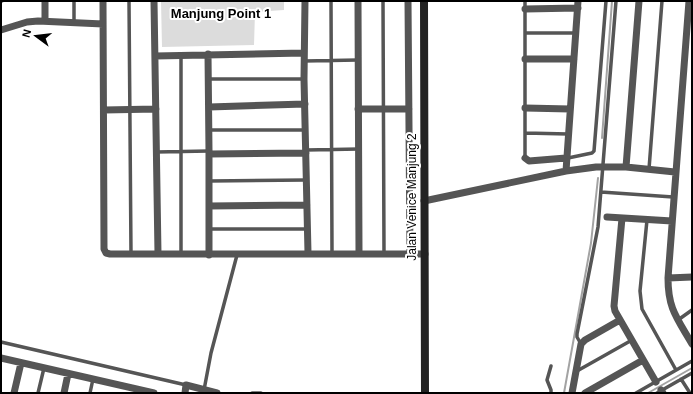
<svg xmlns="http://www.w3.org/2000/svg" width="693" height="394" viewBox="0 0 693 394" font-family="Helvetica,sans-serif">
<style>
.green{fill:#dcdcdc}
.lines{fill:none;stroke-linecap:round;stroke-linejoin:round}
.stream{stroke:#a3a3a3;stroke-width:2}
.lane{stroke:#555;stroke-width:3.5}
.street{stroke:#555;stroke-width:7}
.secondary{stroke:#222;stroke-width:8}
.labels{text-anchor:middle;stroke-width:4;stroke-linejoin:round;paint-order:stroke}
.street-label{font-size:12px;fill:#000;stroke:#fff}
.neighbourhood-label{font-size:13px;font-weight:bold;fill:#000;stroke:#fff}
</style>
<rect width="100%" height="100%" fill="#fff"/>
<path class="green" d="M161 1H284V10L255 12 254 45 162 47Z"/>
<g class="lines">
<path class="stream" d="M602 138 612 1
M564 393 591 243 598 178
M648 393 692 368"/>
<path class="lane" d="M1 1H2
M74 1V23
M129 1 131 254
M331 1 332 253
M383 1 384 254
M525 1V158
M525 33H576
M181 56V254
M304 61 358 60
M208 79H304
M209 130H305
M525 133 568 134
M306 150 359 149
M156 152 209 151
M568 158 592 153 594 151 606 1
M649 169 662 1
M209 181 306 180
M601 192 673 197
M647 220 640 291 642 309 676 370
M209 229H307
M678 320 692 310
M1 342 186 385
M581 344 577 337V334L598 227 616 1
M551 366 547 380 551 390V393
M577 371 632 340
M681 379 690 393
M204 390 211 353 237 255
M38 393 44 368
M90 393 93 379
M252 393H261
M636 393 692 361
M657 393 692 373"/>
<path class="street" d="M45 1V21
M103 1 104 249 106 253 110 254H425
M154 1 158 254
M305 1 304 79 308 253
M358 1 359 253
M408 1 410 254
M689 1 668 278C668 309 677 318 692 344
M525 9 578 8
M1 30 27 22 38 21 103 24
M208 54 209 151V255
M155 56 304 53
M525 59H574
M209 107 305 104
M525 108 570 109
M358 109H409
M104 110 156 109
M209 154 306 153
M525 158 529 161 566 158
M626 167 639 1
M566 171 578 1
M424 201 566 171 596 167H626L675 172
M209 206 307 205
M607 217 672 221
M622 218 614 306 615 311 656 382
M668 278 692 277
M1 358 154 393
M661 390 663 393
M14 393 21 363
M64 393 68 374
M185 393 186 385 217 393
M572 393 581 344 585 340 620 320
M585 393 643 360"/>
<path class="secondary" d="M424 1 425 393"/>
</g>
<g class="labels">
<g class="street-label">
<text transform="translate(412 197) rotate(-90)" y="4">Jalan Venice Manjung 2</text>
</g>
<g class="neighbourhood-label">
<text x="221" y="18">Manjung Point 1</text>
</g>
</g>
<rect width="693" height="394" fill="none" stroke="#000000" stroke-width="4"/>
<g transform="translate(36 36) rotate(285)" stroke="#ffffff" stroke-width="3" paint-order="stroke">
<path d="M0-3L7 15L0 10L-7 15Z" fill="#000000"/>
<text y="-6" font-size="11" font-weight="bold" text-anchor="middle" fill="#000000">N</text>
</g>
</svg>
